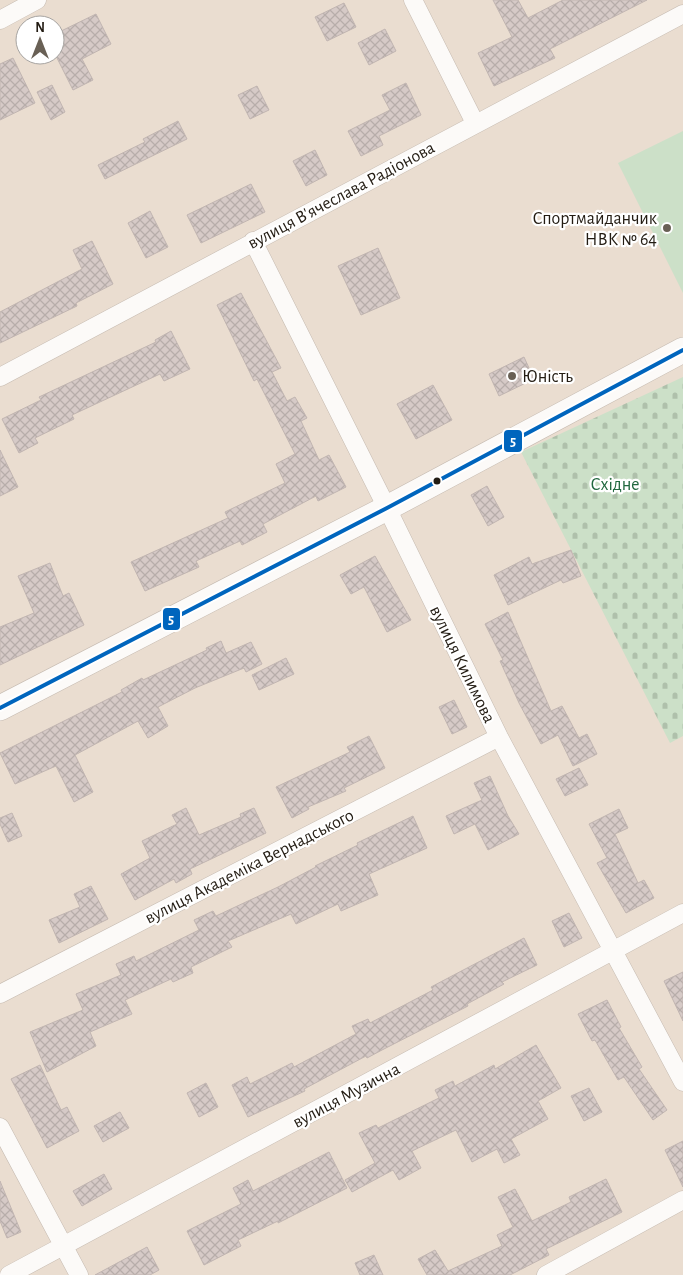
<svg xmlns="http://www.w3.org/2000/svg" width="683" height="1275" viewBox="0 0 683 1275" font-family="'Alegreya Sans',sans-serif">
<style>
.cemetery{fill:url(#cemetery-stones)}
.park{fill:#cce0c8}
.building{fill:url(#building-cross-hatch);stroke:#c1b5b1}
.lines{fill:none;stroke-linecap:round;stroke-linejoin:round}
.street-casing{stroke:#c5bab0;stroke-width:19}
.secondary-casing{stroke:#c5bab0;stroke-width:26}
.street{stroke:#fcfaf8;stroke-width:18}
.secondary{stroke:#fcfaf8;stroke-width:25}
.bus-1-casing{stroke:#fff;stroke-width:8}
.bus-1{stroke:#0065bd;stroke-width:4}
.poi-dot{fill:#696055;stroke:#fff;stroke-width:2}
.bus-dot{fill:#231c13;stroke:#fff;stroke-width:2}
.labels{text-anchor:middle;stroke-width:4.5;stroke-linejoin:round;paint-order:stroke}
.street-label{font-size:18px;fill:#231c13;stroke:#fff}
.poi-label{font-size:18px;fill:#231c13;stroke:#fff;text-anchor:end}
.park-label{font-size:18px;fill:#20673e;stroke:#fff}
.line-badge{stroke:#fff;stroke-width:2}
.badge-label{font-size:14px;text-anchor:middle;font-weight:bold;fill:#fff}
</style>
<defs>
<pattern id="cemetery-stones" width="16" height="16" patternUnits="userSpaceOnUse" patternTransform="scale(1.25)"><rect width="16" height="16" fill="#cce0c8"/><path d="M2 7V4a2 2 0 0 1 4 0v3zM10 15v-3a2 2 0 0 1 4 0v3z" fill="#afc0ab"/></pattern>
<pattern id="building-cross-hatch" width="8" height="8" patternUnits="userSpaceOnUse" patternTransform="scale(1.25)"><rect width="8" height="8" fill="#d6cac7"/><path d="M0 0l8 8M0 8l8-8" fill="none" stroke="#b7adaa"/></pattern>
</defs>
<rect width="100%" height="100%" fill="#eaddd0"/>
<path class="cemetery" d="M683 377V736L670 743 521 452Z"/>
<path class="park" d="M683 131V293L618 163Z"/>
<path class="building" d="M493 0H518L528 18 563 0H647L550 49 555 58 494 86 478 53 512 37Z
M344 3 356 27 327 41 315 17Z
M96 14 111 44 82 59 93 80 73 90 55 54V34Z
M385 29 396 51 369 65 358 43Z
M13 58 35 103 0 120V64Z
M406 83 421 115 379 136 383 145 361 156 348 131 390 110 382 95Z
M52 85 65 112 51 120 37 92Z
M257 86 269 110 250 119 238 95Z
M178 121 187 139 105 179 98 165 145 142 143 139Z
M315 150 327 175 306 186 293 161Z
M251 184 265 212 201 243 187 215Z
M150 211 168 247 146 258 128 223Z
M92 241 113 284 76 303 77 306 0 343V312L82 269 73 250Z
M378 248 400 298 361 315 338 266Z
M241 293 281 368 272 372 287 401 295 397 307 418 301 421 319 460 329 455 346 487 318 501 316 496 263 524 267 532 242 545 240 541 196 561 199 567 145 591 131 562 228 518 225 512 285 483 276 464 295 454 257 379 254 381 217 305Z
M171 331 190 369 164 381 160 374 72 415 74 419 35 438 38 443 19 453 2 419 41 400 39 397 156 342 155 340Z
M524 357 534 379 499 396 489 374Z
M433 385 452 420 416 439 397 404Z
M0 450 18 487 0 496Z
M487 486 504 517 488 526 471 495Z
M571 550 581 576 563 583 561 580 508 605 494 575 529 557 532 564Z
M375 556 411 620 387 632 364 587 351 594 340 575Z
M50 563 63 596 69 593 84 625 0 665V627L34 613 18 576Z
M508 612 551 711 562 706 579 738 587 734 597 754 573 766 558 735 541 744 519 703 500 661 503 660 485 624Z
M221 641 226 653 251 642 262 664 246 672 244 668 195 688 158 707 168 726 148 738 138 721 75 755 93 792 74 802 56 766 15 784 0 753 122 692 121 690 142 678 143 680 207 650 206 648Z
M286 658 294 674 259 690 252 675Z
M454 700 467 727 452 734 439 707Z
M369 736 385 768 344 788 346 791 308 807 309 809 292 818 276 787 350 752 347 747Z
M579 768 588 785 565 796 556 779Z
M490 776 508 816 519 834 488 850 475 824 454 834 446 816 482 800 474 783Z
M186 808 199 835 241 817 240 814 254 808 266 833 190 869 192 874 176 883 174 879 135 900 121 874 150 858 142 841 177 824 172 815Z
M619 809 628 828 615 834 638 883 644 880 654 898 626 913 597 863 607 858 589 824Z
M12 813 22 836 8 842 0 824V818Z
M413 816 427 848 369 874 378 895 341 911 338 904 296 924 291 914 228 941 232 947 191 967 193 973 173 982 171 979 125 1000 132 1014 90 1032 96 1046 47 1072 30 1032 83 1010 76 994 121 975 116 964 134 956 136 961 199 930 194 920 213 911 216 916 278 887 316 867 315 866 358 845 357 843Z
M91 886 108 919 59 943 49 920 80 907 74 894Z
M569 913 582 938 564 947 552 921Z
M524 938 537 965 502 982 504 984 467 1004 468 1006 382 1050 367 1058 366 1056 304 1089 305 1091 248 1117 232 1085 247 1077 250 1084 292 1063 294 1067 356 1034 352 1026 368 1019 370 1023 433 990 431 987Z
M683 972V1021L664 981Z
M607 1000 621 1027 619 1028 642 1067 639 1069 667 1110 653 1120 624 1077 618 1080 595 1040 592 1041 578 1014Z
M536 1045 561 1088 538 1101 548 1119 511 1139 520 1155 504 1163 497 1149 472 1162 456 1130 412 1151 421 1168 399 1180 393 1170 352 1192 345 1180 375 1163 359 1133 376 1125 378 1128 439 1098 435 1090 453 1081 455 1086 494 1065 495 1069Z
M40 1065 61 1110 67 1107 79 1131 47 1148 11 1079Z
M206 1083 218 1107 199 1117 187 1093Z
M589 1088 602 1112 584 1121 571 1096Z
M120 1112 129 1128 103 1142 94 1126Z
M683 1141V1187L665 1150Z
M329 1152 347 1188 278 1223V1221L238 1240 241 1246 204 1265 187 1231 241 1204 233 1188 248 1180 253 1191Z
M104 1174 112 1189 82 1206 73 1191Z
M606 1179 622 1212 546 1249 549 1255 510 1275H427L418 1259 435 1250 448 1271 502 1246 497 1235 513 1227 498 1197 515 1189 532 1221 571 1202 569 1197Z
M0 1181 21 1232 7 1238 0 1221Z
M147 1247 159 1270 150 1275H95Z
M374 1255 383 1275H360L355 1263Z"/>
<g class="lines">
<defs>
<path id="street" d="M413 0 475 123
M0 20 37 0
M253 241 387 508 499 737 683 1082
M0 377 683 14
M0 994 499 737
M0 1127 79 1275
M9 1275 683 913
M546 1275 683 1200"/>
<path id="secondary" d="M0 708 387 508 683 350"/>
</defs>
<use href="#street" class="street-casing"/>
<use href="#secondary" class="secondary-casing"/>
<use href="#street" class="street"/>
<use href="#secondary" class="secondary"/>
<defs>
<path id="bus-1" d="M0 708 387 508 683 350"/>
</defs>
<use href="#bus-1" class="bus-1-casing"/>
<use href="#bus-1" class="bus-1"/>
</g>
<g class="poi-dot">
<circle cx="667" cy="228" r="5"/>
<circle cx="512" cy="376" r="5"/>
</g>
<circle class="bus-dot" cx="437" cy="481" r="4.5"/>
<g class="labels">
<g class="street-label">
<text transform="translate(341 195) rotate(-28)" y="6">вулиця В'ячеслава Радіонова</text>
<text transform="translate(463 664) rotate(64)" y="6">вулиця Килимова</text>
<text transform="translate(249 866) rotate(-27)" y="6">вулиця Академіка Вернадського</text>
<text transform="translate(346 1095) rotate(-28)" y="6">вулиця Музична</text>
</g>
<g class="poi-label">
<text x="657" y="224">Спортмайданчик<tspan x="657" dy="21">НВК № 64</tspan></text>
<text x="522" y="382" text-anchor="start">Юність</text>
</g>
<g class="park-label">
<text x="615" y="490">Східне</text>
</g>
</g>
<g class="line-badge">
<rect x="503" y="429" width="20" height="24" rx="5" fill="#0065bd"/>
<rect x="162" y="607" width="19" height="24" rx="5" fill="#0065bd"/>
</g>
<g class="badge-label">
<text x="513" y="446">5</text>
<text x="171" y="624">5</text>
</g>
<g transform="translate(40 40)"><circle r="24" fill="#ffffff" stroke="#a7a4a1"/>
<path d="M0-4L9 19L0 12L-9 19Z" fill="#696055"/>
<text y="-8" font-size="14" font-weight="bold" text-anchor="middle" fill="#231c13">N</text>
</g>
</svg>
